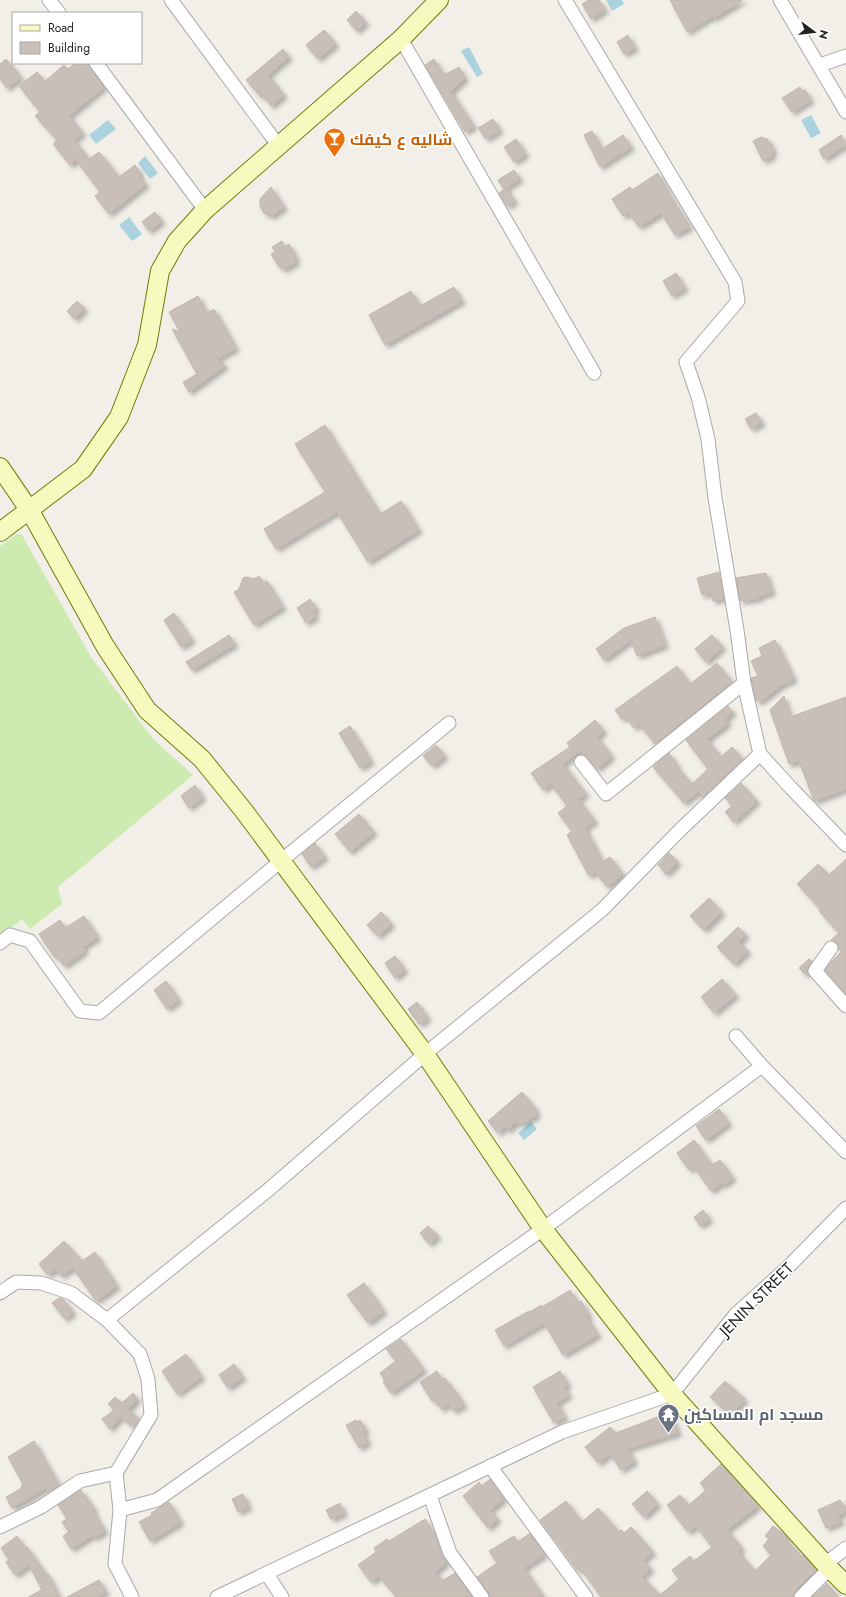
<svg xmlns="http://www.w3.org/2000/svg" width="846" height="1597" viewBox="0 0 846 1597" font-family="Jost,Cairo,sans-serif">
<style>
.grass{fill:#cdebb0}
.water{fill:#aad3df}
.building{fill:#c7bfb8;stroke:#c4b6ab;filter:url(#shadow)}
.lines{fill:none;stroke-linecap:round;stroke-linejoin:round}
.street-casing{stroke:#a9a9a9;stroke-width:15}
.secondary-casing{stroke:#707d05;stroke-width:20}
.street{stroke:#fff;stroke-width:13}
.secondary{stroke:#f7fabf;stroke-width:18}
.labels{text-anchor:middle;stroke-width:3.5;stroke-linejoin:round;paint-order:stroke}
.food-label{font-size:16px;font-weight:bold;fill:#c56008;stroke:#fff;text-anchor:start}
.street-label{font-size:16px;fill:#222;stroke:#fff}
.worship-label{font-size:16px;font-weight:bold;fill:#5b616d;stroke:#fff;text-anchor:start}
</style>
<defs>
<filter id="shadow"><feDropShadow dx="3.5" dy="3.5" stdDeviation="2" flood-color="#0004"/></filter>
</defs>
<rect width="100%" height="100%" fill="#f2efe9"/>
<path class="grass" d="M17 534 22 535 91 657 154 740 193 775 58 887 62 904 30 929 22 919 0 936V546Z"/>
<path class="water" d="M606 0H622L624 4 612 11Z
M469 47 483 74 477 77 461 51Z
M811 115 821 133 811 138 801 120Z
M108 120 116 129 96 144 89 135Z
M145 156 158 173 150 179 138 163Z
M129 217 142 234 132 241 119 225Z
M531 1122 537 1129 524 1140 518 1133Z"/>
<path class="building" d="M589 0H599L605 10 591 19 582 4Z
M670 0H743L714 18 713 16 687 32Z
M356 11 366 22 357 31 347 20Z
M324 30 336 44 318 59 306 45Z
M628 35 635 48 624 54 617 42Z
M283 49 289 57 268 75 284 95 271 106 263 95 261 97 246 80Z
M6 59 21 77 7 88 0 79V64Z
M434 59 444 75 459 67 465 78 451 92 474 126 465 132 425 65Z
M76 63H87L104 87 69 116 83 133 74 140 89 159 99 152 119 177 135 165 141 174 139 176 146 184 109 214 95 196 100 192 76 160 70 165 53 144 57 140 35 116 40 112 19 86 37 72 45 81 64 65 68 69Z
M800 87 802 91 805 90 811 100 792 112 782 98Z
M493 119 500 130 486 139 478 128Z
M592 131 602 149 623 135 631 147 600 167 584 135Z
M841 135 846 145 824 159 819 150Z
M761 137 767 139 771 144 773 150 772 156 763 161 753 141Z
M516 139 526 154 514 162 504 147Z
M514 170 520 179 504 189 498 180Z
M658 173 678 209H679L690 227 675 235 661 213 639 227 629 213 623 216 612 199 630 187 632 190Z
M271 187 284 207 272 216 264 213 260 206V199Z
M506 188 515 201 507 206 499 193Z
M155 212 162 221 149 231 142 222Z
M282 241 285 247 289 244 296 257 295 263 284 269 279 267 271 254 275 252 272 247Z
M676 273 685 288 672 296 663 281Z
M454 287 462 301 385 345 369 315 411 291 420 306Z
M198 296 207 313 214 309 236 348 217 359 219 362 221 361 225 366 189 392 183 382 197 374 172 329 180 332 169 312Z
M77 301 85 309 75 319 67 311Z
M756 413 762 423 751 429 745 419Z
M325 425 380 514 401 501 419 530 368 562 337 512 276 549 264 529 325 492 295 444Z
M719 572 724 598 713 601 710 593 702 595 697 578Z
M766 573 772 592 760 596V598L740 601 736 578Z
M259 576 264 583 267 581 283 607 254 625 234 592 239 589 243 578 247 577 254 579Z
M310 599 317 609 313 611 316 616 306 623 297 608Z
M174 613 192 640 181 647 164 620Z
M655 617 665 645 637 656 631 640 604 660 596 649 624 628Z
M229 635 235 644 192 670 186 662Z
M712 635 723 647 706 662 695 649Z
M775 640 794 679 780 686 761 701H756L751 678 758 676 751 661 762 656 759 648Z
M717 663 732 682 655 744 639 724 634 728 626 717 622 719 615 710 677 666 690 684Z
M784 696 790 717 846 697V789L814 801 799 761 789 764 770 710Z
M728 706 733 712 726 718 727 724 707 739 721 757 732 747 743 759 703 797 698 792 684 803 653 767 669 753 678 766 677 767 692 784 708 769 686 740Z
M595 720 604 731 597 737 612 756 597 769 581 750 563 764 586 794 578 799 595 821 585 828 603 862 610 857 623 874 607 887 595 872 589 876 567 835 572 831 558 813 567 806 551 784 543 790 531 773 570 747 567 743Z
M350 726 371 761 360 768 339 733Z
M436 745 445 756 432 766 423 756Z
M741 783 757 801 734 822 725 812 732 806 725 798Z
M195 785 203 797 189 808 181 796Z
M359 814 374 832 350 852 335 834Z
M315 843 325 857 311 867 302 854Z
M669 853 678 862 666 874 658 865Z
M846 859V994L825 970 832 961 841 952 839 950 838 944 831 940 839 933 819 911 821 910 797 884 818 864 829 875Z
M709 898 722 912 704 930 690 916Z
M381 912 392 924 378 936 367 925Z
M84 916 98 937 83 947 85 951 64 966 57 956 55 958 39 934 60 920 65 928Z
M738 927 746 935 739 942 748 951 734 964 717 947Z
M395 956 405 970 395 978 385 963Z
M809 959 812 961 807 969 808 974H805L799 968Z
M722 979 736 995 714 1013 701 997Z
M166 981 179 1000 167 1009 154 990Z
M417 1002 428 1018 419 1024 408 1009Z
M522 1092 536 1109V1116L523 1123H515L508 1130 505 1127 498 1133 488 1121Z
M719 1109 729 1123 706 1140 696 1126Z
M694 1140 712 1165 720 1160 733 1178 723 1185 722 1183 711 1191 694 1167 689 1170 677 1153Z
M703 1210 710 1219 700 1226 694 1217Z
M428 1226 438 1236 429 1244 420 1233Z
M64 1241 82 1261 95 1252 117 1286 96 1301 73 1268 61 1276 56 1269 48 1275 39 1264Z
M364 1283 384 1311 368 1323 347 1295Z
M570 1290 578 1303 581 1301 589 1315 587 1317 598 1335 563 1355 544 1323 504 1346 495 1330 529 1311 530 1312 541 1305 542 1307Z
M59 1298 63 1299 73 1312 65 1319 52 1303Z
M401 1339 424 1370 391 1393 383 1382 385 1381 380 1373 396 1361 386 1349Z
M186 1354 202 1377 177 1394 162 1371Z
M234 1364 243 1377 228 1388 219 1375Z
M437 1371 442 1380 445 1378 453 1390 454 1389 464 1405 453 1411 449 1404 441 1409 434 1399 432 1401 420 1382Z
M560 1371 568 1384 564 1387 569 1395 557 1403 565 1417 554 1423 533 1387Z
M725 1381 745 1399 730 1415 710 1397Z
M133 1393 138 1399 128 1409 139 1419 136 1425 133 1427 121 1417 110 1429 102 1419 114 1410 108 1404 115 1397 122 1403Z
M660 1416 674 1421 678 1433 627 1449 635 1461 621 1470 610 1454 598 1463 585 1447 610 1427 616 1433Z
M356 1420 357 1422 360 1420 366 1430 363 1432 368 1442 359 1448 346 1425Z
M34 1441 59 1485 49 1492 46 1488 12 1508 6 1497 22 1488 21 1486 23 1484 8 1457Z
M721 1464 758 1506 727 1530 742 1548 738 1551 755 1571 771 1555 763 1546 769 1539 765 1536 773 1526 786 1536 787 1538 786 1539 802 1557 803 1555 816 1570 795 1591 793 1597H601L581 1569 578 1571 540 1520 566 1501 582 1522 598 1508 619 1532 621 1530 624 1533 631 1527 653 1552 643 1560 651 1569 642 1577 660 1595 679 1579 672 1570 690 1556 694 1561 712 1547 696 1526 688 1532 667 1505 680 1495 689 1505 706 1490 700 1483Z
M490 1479 504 1499 490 1510 498 1519 488 1528 463 1496 479 1482 482 1486Z
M81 1490 95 1510 93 1511 105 1531 94 1538 93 1535 71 1549 63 1536 69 1532 62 1522 67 1519 58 1505Z
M647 1491 658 1504 644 1517 632 1504Z
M243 1494 249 1507 238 1512 232 1499Z
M840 1500 846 1509V1511L838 1516 841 1522 826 1528 818 1510Z
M169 1502 181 1522 150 1541 139 1522 152 1515 151 1513Z
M340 1503 344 1513 331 1519 326 1510Z
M425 1519 435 1534 442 1556 447 1562 435 1572 442 1581 455 1573 472 1597H396L379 1576 371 1582 358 1565 376 1552 374 1548 387 1539 389 1541Z
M530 1533 545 1554 524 1568 544 1597H490L488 1592 477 1577 497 1563 489 1551 514 1536 518 1542Z
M17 1536 25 1548 27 1547 46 1574H48L59 1597H28L42 1590 29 1565 15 1575 6 1562 9 1560 1 1548Z
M99 1580 106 1592 98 1597H67Z
M827 1583 838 1597H812Z"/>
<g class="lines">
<defs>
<path id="street" d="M49 0 59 13
M171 0 278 145
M565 0 735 282 738 301 686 362 698 397 708 439 715 498 737 630 744 683 760 754 791 788 846 845
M780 0 846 112
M401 39 594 373
M96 63 205 210
M820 65 846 56
M581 762 606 794 744 683
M0 943 10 935 30 941 80 1011 99 1013 282 860 449 723
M831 948 815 971 846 1006
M736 1036 762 1066 846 1152
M0 1293 16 1282 41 1283 71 1293 107 1320 140 1354 148 1379 151 1415 116 1473 120 1510 115 1564 132 1597
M107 1320 267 1191 425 1054 602 910 680 830 760 754
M490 1466 586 1597
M430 1496 450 1553 482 1597
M120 1510 157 1500 543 1229 762 1066
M0 1527 41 1507 80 1481 116 1473
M825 1564 846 1548
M267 1574 282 1597
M217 1597 562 1432 672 1394 736 1314 787 1268 846 1208
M801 1597 830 1568"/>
<path id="secondary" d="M0 467 30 511 105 646 147 710 202 759 244 811 425 1054 543 1229 672 1394 825 1564 846 1585
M0 532 83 469 119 417 147 345 160 271 177 241 205 210 401 39 439 0"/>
</defs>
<use href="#street" class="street-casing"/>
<use href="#secondary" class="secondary-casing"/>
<use href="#street" class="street"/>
<use href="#secondary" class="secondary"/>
</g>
<defs>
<symbol id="bar-pin" viewBox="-11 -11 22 30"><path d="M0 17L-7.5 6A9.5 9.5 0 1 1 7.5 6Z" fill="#e8710a" stroke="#fff"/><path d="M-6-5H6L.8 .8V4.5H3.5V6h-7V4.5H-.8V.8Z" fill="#fff"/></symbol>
<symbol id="temple-pin" viewBox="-11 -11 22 30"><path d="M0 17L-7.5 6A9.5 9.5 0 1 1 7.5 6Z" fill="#6b7280" stroke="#fff"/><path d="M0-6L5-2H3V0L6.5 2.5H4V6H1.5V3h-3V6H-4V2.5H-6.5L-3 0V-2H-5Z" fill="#fff"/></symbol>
</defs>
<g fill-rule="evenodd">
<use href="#bar-pin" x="322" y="126" width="25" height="34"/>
<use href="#temple-pin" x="656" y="1402" width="25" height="34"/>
</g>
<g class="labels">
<g class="food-label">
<text x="350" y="145">شاليه ع كيفك</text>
</g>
<g class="street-label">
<text transform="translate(756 1299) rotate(-45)" y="6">JENIN STREET</text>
</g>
<g class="worship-label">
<text x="684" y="1420">مسجد ام المساكين</text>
</g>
</g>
<rect x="12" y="12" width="130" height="52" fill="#ffffff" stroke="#a7a7a7"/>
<rect x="20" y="25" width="20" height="6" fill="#f7fabf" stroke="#a7a7a7"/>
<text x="48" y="32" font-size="12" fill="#222222">Road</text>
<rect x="20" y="42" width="20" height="12" fill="#c7bfb8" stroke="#a7a7a7"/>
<text x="48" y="52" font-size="12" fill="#222222">Building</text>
<g transform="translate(814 32) rotate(105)" stroke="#ffffff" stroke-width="3" paint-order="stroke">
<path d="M0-3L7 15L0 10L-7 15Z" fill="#222222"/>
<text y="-6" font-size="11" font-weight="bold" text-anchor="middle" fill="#222222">N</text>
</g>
</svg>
